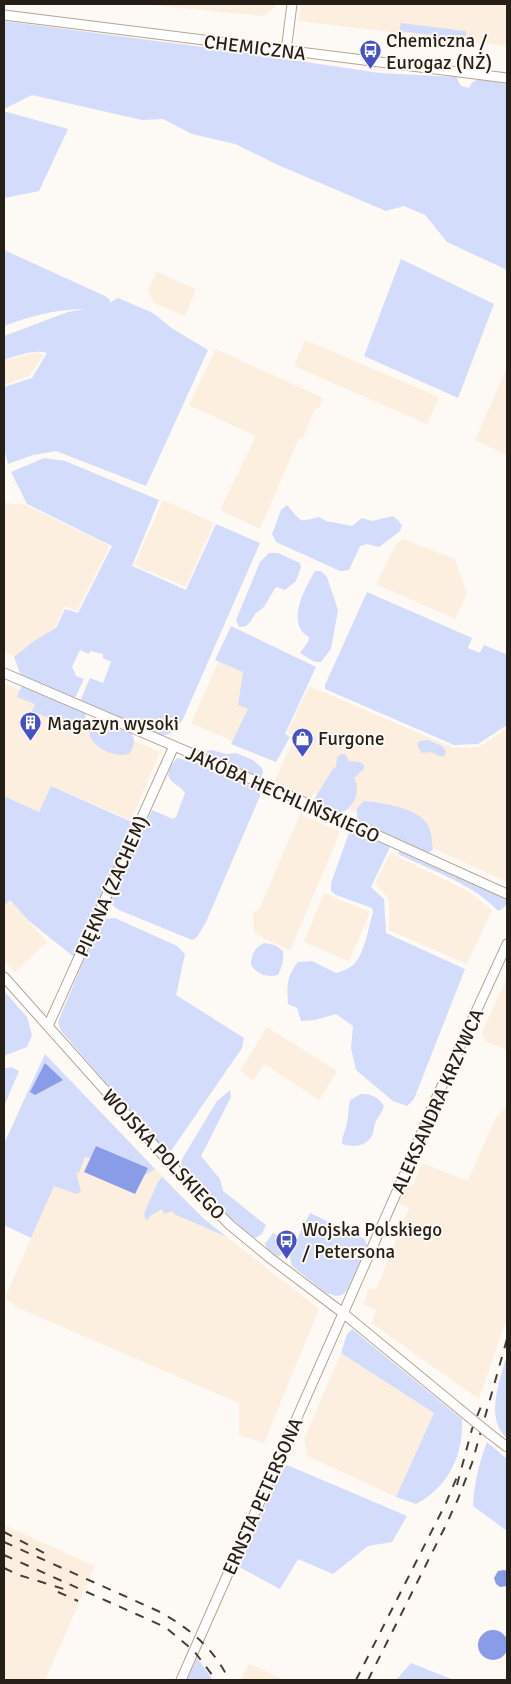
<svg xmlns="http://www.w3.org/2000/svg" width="511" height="1684" viewBox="0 0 511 1684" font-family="Signika,sans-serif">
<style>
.built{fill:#fdefdf}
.green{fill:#d4dcfb}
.water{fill:#8a9ce7}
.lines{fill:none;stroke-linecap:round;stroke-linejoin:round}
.minor-casing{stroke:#b6a593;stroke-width:11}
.minor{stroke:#fff;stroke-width:9}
.rail{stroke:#463f39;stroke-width:2;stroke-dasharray:9 9;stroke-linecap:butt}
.minor-bridge-casing{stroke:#b6a593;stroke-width:11;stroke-linecap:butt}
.minor-bridge{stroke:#fff;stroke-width:9}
.labels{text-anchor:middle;stroke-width:4;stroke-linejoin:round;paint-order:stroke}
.poi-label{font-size:19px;fill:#261f18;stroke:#fdf9f5;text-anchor:start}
.street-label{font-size:19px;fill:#261f18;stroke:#fdf9f5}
</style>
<rect width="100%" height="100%" fill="#fdf9f5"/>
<path class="built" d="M141 4H275V7L263 16Z
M301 4H507V46L299 21Z
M157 272 196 289 185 316 154 303 148 289Z
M305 340 439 397 427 424 294 366Z
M216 349 323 398 318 409H315L302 439 299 438 260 529 220 510 256 436 189 405Z
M36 352 44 355 29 376 4 385V361Z
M507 367V455L475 440Z
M163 500 214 523 186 587 134 565Z
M4 503 26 505 110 546 77 611 64 606 39 668 4 651Z
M403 539 455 559 467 594 455 619 376 584 396 544Z
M233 629 271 758 191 723Z
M4 683 160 752 131 820 51 786 39 812 4 796Z
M309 686 454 748 479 747 507 728V882L314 793 311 799 274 783 295 737 287 733Z
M300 814 340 832 290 951 254 933 253 912 259 910Z
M390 853 468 891 492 910 467 964 389 930V899L375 883Z
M324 893 370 912 349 961 304 942Z
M10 900 47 942 15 972 4 961V906Z
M507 977V1050L485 1041 482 1033Z
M267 1027 337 1071 319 1100 264 1064 253 1081 240 1071Z
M45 1054 204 1219 319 1309 264 1443 239 1435V1403L16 1307 5 1298 56 1180 4 1144Z
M507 1106V1318L479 1399 371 1323 377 1310 363 1304 369 1288 375 1290 377 1288 409 1208 396 1202 404 1183 413 1186 422 1163 468 1181 496 1117Z
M341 1353 434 1413 396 1497 308 1456 304 1439Z
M4 1525 95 1566 45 1680H4Z
M249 1664 259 1668 284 1680H241Z"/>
<path class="green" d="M4 21 233 51 380 73 456 77 461 86 469 88 472 83 478 79 507 84V270L447 242 425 215 404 206 386 211 278 165 235 144 192 134 163 119 142 120 32 95 4 109Z
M401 23 466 31V39L399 31Z
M4 112H7L68 129 39 191 4 198Z
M4 250 105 296 110 300 109 303 118 298 153 313 173 329 208 350 146 486 56 451 33 455 8 464 4 448V387L32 378 47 353C33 349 17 356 4 360V336L68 312 85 309C58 309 29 316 4 326Z
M401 259 494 304 458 398 364 356Z
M44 458 65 461 159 500 132 566 186 590 216 524 260 543 183 719C176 730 172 735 159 736L80 701 90 678 103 683 111 662 103 658V654L90 651 89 654 80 650 72 667 75 673 76 676 84 679 74 700 21 676 14 657 34 641 56 628 65 609 78 613 112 546 27 504 11 472Z
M287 505C291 509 297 519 302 520 306 521 314 518 319 517L326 521 352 526 362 518 372 521 393 516 399 521 402 526 399 532 379 547 367 544 360 546 349 570 340 571 276 542 272 534 281 510Z
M269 553H278L300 563 301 567 296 581 285 590 277 587 275 588 264 607 255 614 251 621 246 626 239 627 236 620 260 562Z
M315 571H321L327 577 338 610 331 649 321 662H315L300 653 308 642 309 637C285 624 305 588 315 571Z
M367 592 472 638 468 648 480 653 484 645 506 654 507 725 478 744 454 745 325 689V685Z
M231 626 316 667 285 734 290 737 276 762 231 744 248 709 238 705 243 672 215 660Z
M25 685 82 710 86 714 85 720C74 734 51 719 37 713L33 723 28 720 35 704 17 697 21 687Z
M105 719C122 727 144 732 129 754 117 758 96 749 91 738 88 733 89 728 91 722L95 720Z
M428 740 442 746 446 751 445 755 442 757 430 752 422 753 418 747 417 743 420 741Z
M212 750 226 754 236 753 253 760 262 768 263 773 260 779 216 759 207 753V751Z
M341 754 346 755 349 761 360 762 364 765V769L354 778C361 788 355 808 342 812 333 814 322 806 315 801V798L332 770 336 767 337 757Z
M177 758 200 764 259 789 260 796 206 922 197 937 192 940 119 910C112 906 110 903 111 895L152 810 173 819 176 817 185 793C180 785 171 784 168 775L170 767Z
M51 786 134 823 74 957 29 921 10 900 4 906V796L39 812Z
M364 801C383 803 424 808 430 830 432 836 432 844 433 850L427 853 370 829 357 820V808Z
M355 828 387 842 390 847 371 887 384 899 386 933 465 969 414 1099 407 1106 393 1101 356 1070 351 1048 353 1026 336 1014 315 1020 301 1021 297 1008 288 1004C287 987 286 977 298 962L312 961 336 973C343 971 349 969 354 964 364 955 369 926 373 912L372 908 336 895 331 891V883L350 830Z
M402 850 507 898V904L502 909 498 911C473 884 433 871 400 855L398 853Z
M115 918 177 946 185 954 176 995 244 1038 242 1048 171 1151 161 1146 61 1031 58 1022 101 919Z
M264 943 275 945 283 951C284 960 282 967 278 975 267 978 257 974 251 965 251 955 255 947 264 943Z
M4 991 27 1017 32 1035 27 1047 4 1056Z
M45 1054 155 1169 144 1176 148 1168 96 1146 90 1158 85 1157 79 1173 76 1172 81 1192 76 1194 54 1186 31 1238 4 1225V1144Z
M11 1067 19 1071 4 1106V1069Z
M230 1090 231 1097 201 1156 220 1179 223 1191C238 1202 251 1214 266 1225L262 1234 255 1238C240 1226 187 1183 182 1167 181 1164 182 1162 182 1159L217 1101Z
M361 1094C372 1094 378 1097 384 1106 382 1112 379 1116 376 1121 374 1125 374 1129 373 1133 369 1146 354 1148 342 1144 342 1135 346 1130 347 1122 349 1115 348 1108 350 1100Z
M162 1177 204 1219 227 1237 174 1214 173 1211 164 1214 162 1209 150 1216 147 1221C144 1219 144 1215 145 1211L158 1182Z
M310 1213 365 1239 367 1247 347 1290 342 1295 336 1296 326 1293 292 1266 289 1255 283 1252 279 1257 267 1249 265 1244 273 1233 293 1247Z
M352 1329 462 1419C464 1454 448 1488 416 1504L396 1497 434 1413 341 1353 347 1334Z
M507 1359V1438C485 1419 499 1384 505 1361Z
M487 1442 507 1459V1531L473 1506C474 1484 479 1463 487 1442Z
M287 1465 407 1516 392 1542 368 1546 333 1574 298 1559 280 1589 239 1567 277 1478Z
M197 1658 211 1677 212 1680H187Z
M411 1663 454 1680H396Z"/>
<path class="water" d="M45 1063 63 1080 35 1095 30 1092Z
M96 1146 148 1168 135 1194 84 1172Z
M504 1570 507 1571V1586L500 1587 496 1584 494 1578 498 1571Z
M478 1645a15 15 0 1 1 30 0a15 15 0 1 1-30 0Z"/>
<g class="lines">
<defs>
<path id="minor" d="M4 15 507 78
M286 51 292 4
M4 673 293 797 507 894
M4 977 187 1182 230 1225 270 1258 343 1313 468 1416
M48 1026 174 746
M490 1434 507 1447
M181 1680 410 1162 430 1112 507 944"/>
</defs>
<use href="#minor" class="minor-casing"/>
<use href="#minor" class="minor"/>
<path class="rail" d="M457 1485 472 1429 482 1404
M4 1532 46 1554
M4 1542 158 1611C188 1627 214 1648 229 1680
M4 1555 165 1627 194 1651 216 1680
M4 1568 19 1575 70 1591
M58 1592 78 1601
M356 1680 446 1503 457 1477
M368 1680 445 1527 458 1499 472 1463 507 1339"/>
<defs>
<path id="minor-bridge" d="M468 1416 490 1434"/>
</defs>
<use href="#minor-bridge" class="minor-bridge-casing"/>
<use href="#minor-bridge" class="minor-bridge"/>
</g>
<defs>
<symbol id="bus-pin" viewBox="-11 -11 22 30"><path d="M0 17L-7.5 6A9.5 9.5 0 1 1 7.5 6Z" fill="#4552c6" stroke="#fdf9f5"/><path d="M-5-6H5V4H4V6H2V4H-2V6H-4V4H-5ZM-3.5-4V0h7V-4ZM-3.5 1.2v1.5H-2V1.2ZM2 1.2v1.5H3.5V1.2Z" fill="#fff"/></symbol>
<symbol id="building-pin" viewBox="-11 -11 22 30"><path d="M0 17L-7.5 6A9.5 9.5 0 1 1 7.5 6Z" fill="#4552c6" stroke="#fdf9f5"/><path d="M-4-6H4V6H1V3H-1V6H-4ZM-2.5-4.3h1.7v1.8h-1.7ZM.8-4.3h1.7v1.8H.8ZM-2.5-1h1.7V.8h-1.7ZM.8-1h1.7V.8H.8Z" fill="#fff"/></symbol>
<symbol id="shop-pin" viewBox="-11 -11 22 30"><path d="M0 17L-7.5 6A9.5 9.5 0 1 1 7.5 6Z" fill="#4552c6" stroke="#fdf9f5"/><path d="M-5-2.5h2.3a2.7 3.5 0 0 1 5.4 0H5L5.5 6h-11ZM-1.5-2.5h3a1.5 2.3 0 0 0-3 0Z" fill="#fff"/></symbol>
</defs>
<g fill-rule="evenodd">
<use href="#bus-pin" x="358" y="38" width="25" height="34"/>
<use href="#building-pin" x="18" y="710" width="25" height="34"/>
<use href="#shop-pin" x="290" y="726" width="25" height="34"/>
<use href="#bus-pin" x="274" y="1228" width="25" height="34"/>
</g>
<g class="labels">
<g class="poi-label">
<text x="386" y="47">Chemiczna /<tspan x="386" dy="22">Eurogaz (NŻ)</tspan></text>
<text x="47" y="730">Magazyn wysoki</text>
<text x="318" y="745">Furgone</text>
<text x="302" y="1236">Wojska Polskiego<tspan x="302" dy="22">/ Petersona</tspan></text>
</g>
<g class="street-label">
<text transform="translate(255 47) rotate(7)" y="7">CHEMICZNA</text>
<text transform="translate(283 794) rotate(24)" y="7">JAKÓBA HECHLIŃSKIEGO</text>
<text transform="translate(111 886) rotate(-66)" y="7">PIĘKNA (ZACHEM)</text>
<text transform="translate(437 1101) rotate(-66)" y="7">ALEKSANDRA KRZYWCA</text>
<text transform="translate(164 1154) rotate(47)" y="7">WOJSKA POLSKIEGO</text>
<text transform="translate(262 1496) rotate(-66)" y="7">ERNSTA PETERSONA</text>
</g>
</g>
<rect width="511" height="1684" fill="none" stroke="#261f18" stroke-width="10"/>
</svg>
